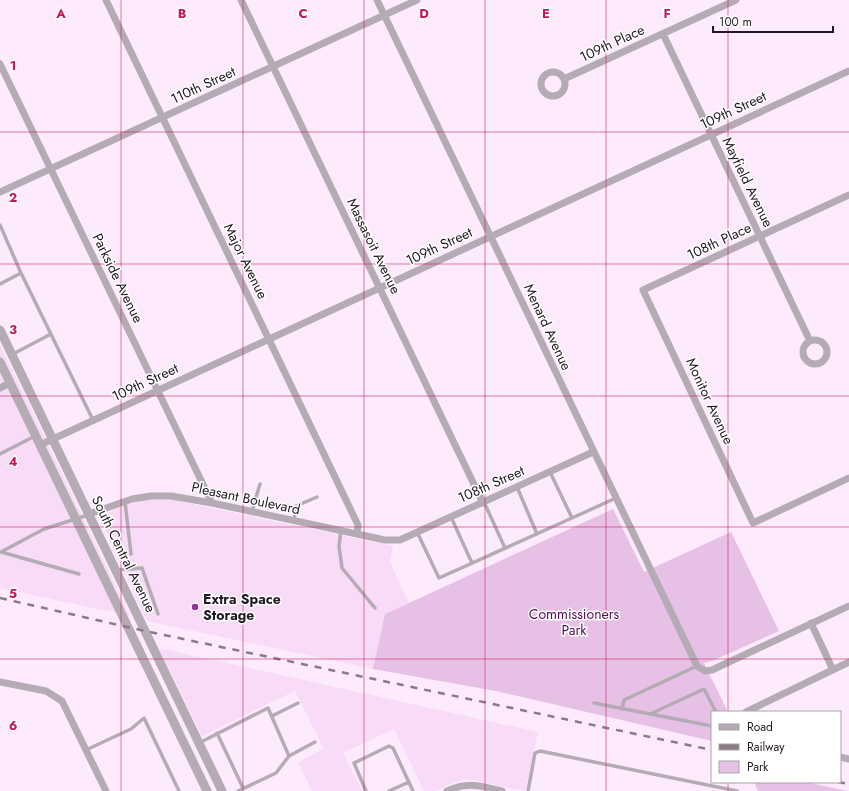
<svg xmlns="http://www.w3.org/2000/svg" width="849" height="791" viewBox="0 0 849 791" font-family="Jost,sans-serif">
<style>
.built{fill:#f8dbf7}
.green{fill:#e6c0e5}
.lines{fill:none;stroke-linecap:round;stroke-linejoin:round}
.service{stroke:#b5abb5;stroke-width:3.5}
.minor{stroke:#b5abb5;stroke-width:7}
.tertiary{stroke:#b5abb5;stroke-width:9}
.rail{stroke:#897b88;stroke-width:2.5;stroke-dasharray:7 7;stroke-linecap:butt}
.grid{fill:none;stroke:#c2185b;stroke-width:1;stroke-opacity:0.55}
.poi-dot{fill:#943097;stroke:#fff;stroke-width:1.5}
.labels{text-anchor:middle;stroke-width:3;stroke-linejoin:round;paint-order:stroke}
.street-label{font-size:14px;fill:#221a22;stroke:#fff}
.poi-label{font-size:14px;font-weight:bold;fill:#221a22;stroke:#fff;text-anchor:start}
.park-label{font-size:14px;fill:#550c57;stroke:#fff}
.grid-label{font-size:13px;text-anchor:middle;font-weight:bold;fill:#c2185b;stroke:#fff;stroke-width:3;stroke-linejoin:round;paint-order:stroke}
</style>
<rect width="100%" height="100%" fill="#feeafd"/>
<path class="built" d="M0 345 46 440 130 616 0 588Z
M145 500H173L393 546 390 562 409 603 385 614 373 669 147 621 102 522 105 515 115 509Z
M159 648 538 732 525 791 467 779 458 781 436 791H424L394 729 343 753 362 791H312L298 762 324 749 295 691 202 736Z"/>
<path class="green" d="M613 509 644 572 731 532 779 631 712 661 704 663 728 712H712V741L496 691 373 669 385 614Z
M754 782H806L847 791H758Z"/>
<g class="lines">
<path class="service" d="M0 225 21 273
M0 284 21 273 93 420
M13 354 51 334
M0 454 35 436
M517 487 537 534
M125 502 131 554
M484 502 505 548
M252 511 260 484
M451 517 472 563
M572 518 616 498
M294 520 296 506 317 497
M341 530 339 546 342 568 375 608
M417 532 439 578 572 518 550 472
M117 570 142 568 158 614
M79 574 1 552 44 529 88 515
M594 703 712 726
M622 709 624 700 697 666
M650 714 704 689 716 712
M272 716 298 703
M217 733 243 788
M199 743 268 708 289 756 276 773 238 791
M86 750 131 729 144 718 179 791
M289 756 315 742
M366 791 354 763 389 746 393 748 413 791
M389 791 409 782
M528 791 535 753 540 751 737 791"/>
<path class="minor" d="M106 0 358 525 357 534
M241 0 483 503
M377 0 697 666 705 671 712 670 849 606
M663 34 810 341
M0 64 212 503
M541 84a12 12 0 1 1 24 0a12 12 0 1 1-24 0Z
M564 79 736 0
M0 192 417 0
M849 195 643 290 753 523 849 478
M803 352a12 12 0 1 1 24 0a12 12 0 1 1-24 0Z
M0 388 10 383
M40 445 849 71
M89 514 132 499 151 496H171L212 503 385 540H400L593 452
M811 623 833 670
M0 682 46 691 62 701 106 791
M746 712 849 662
M840 757 849 759
M447 791C469 781 480 786 502 791"/>
<path class="tertiary" d="M0 330 222 791
M0 362 207 791"/>
<path class="rail" d="M0 598 145 631 712 750
M838 782 849 784"/>
</g>
<path class="grid" d="M121 0V791M243 0V791M364 0V791M485 0V791M606 0V791M728 0V712M0 132H849M0 264H849M0 396H849M0 527H849M0 659H849M728 782V791"/>
<circle class="poi-dot" cx="195" cy="607" r="4"/>
<g class="labels">
<g class="street-label">
<text transform="translate(612 43) rotate(-25)" y="5">109th Place</text>
<text transform="translate(203 85) rotate(-25)" y="5">110th Street</text>
<text transform="translate(733 110) rotate(-25)" y="5">109th Street</text>
<text transform="translate(748 182) rotate(64)" y="5">Mayfield Avenue</text>
<text transform="translate(719 241) rotate(-25)" y="5">108th Place</text>
<text transform="translate(374 246) rotate(64)" y="5">Massasoit Avenue</text>
<text transform="translate(439 246) rotate(-25)" y="5">109th Street</text>
<text transform="translate(246 261) rotate(64)" y="5">Major Avenue</text>
<text transform="translate(118 278) rotate(64)" y="5">Parkside Avenue</text>
<text transform="translate(548 327) rotate(65)" y="5">Menard Avenue</text>
<text transform="translate(145 382) rotate(-25)" y="5">109th Street</text>
<text transform="translate(710 401) rotate(65)" y="5">Monitor Avenue</text>
<text transform="translate(491 484) rotate(-24)" y="5">108th Street</text>
<text transform="translate(246 498) rotate(12)" y="5">Pleasant Boulevard</text>
<text transform="translate(124 554) rotate(64)" y="5">South Central Avenue</text>
</g>
<g class="poi-label">
<text x="203" y="604">Extra Space<tspan x="203" dy="16">Storage</tspan></text>
</g>
<g class="park-label">
<text x="574" y="619">Commissioners<tspan x="574" dy="16">Park</tspan></text>
</g>
</g>
<g class="grid-label">
<text x="61" y="18">A</text>
<text x="182" y="18">B</text>
<text x="303" y="18">C</text>
<text x="424" y="18">D</text>
<text x="546" y="18">E</text>
<text x="667" y="18">F</text>
<text x="13" y="70">1</text>
<text x="13" y="202">2</text>
<text x="13" y="334">3</text>
<text x="13" y="466">4</text>
<text x="13" y="598">5</text>
<text x="13" y="730">6</text>
</g>
<rect x="711" y="711" width="130" height="72" fill="#ffffff" stroke="#a7a3a7"/>
<rect x="719" y="724" width="20" height="6" fill="#b5abb5" stroke="#a7a3a7"/>
<text x="747" y="731" font-size="12" fill="#221a22">Road</text>
<rect x="719" y="744" width="20" height="6" fill="#897b88" stroke="#a7a3a7"/>
<text x="747" y="751" font-size="12" fill="#221a22">Railway</text>
<rect x="719" y="761" width="20" height="12" fill="#e6c0e5" stroke="#a7a3a7"/>
<text x="747" y="771" font-size="12" fill="#221a22">Park</text>
<path d="M713 26v6h120v-6" fill="none" stroke="#221a22" stroke-width="2"/>
<text x="719" y="26" font-size="12" fill="#221a22" stroke="#ffffff" stroke-width="3" paint-order="stroke">100 m</text>
</svg>
